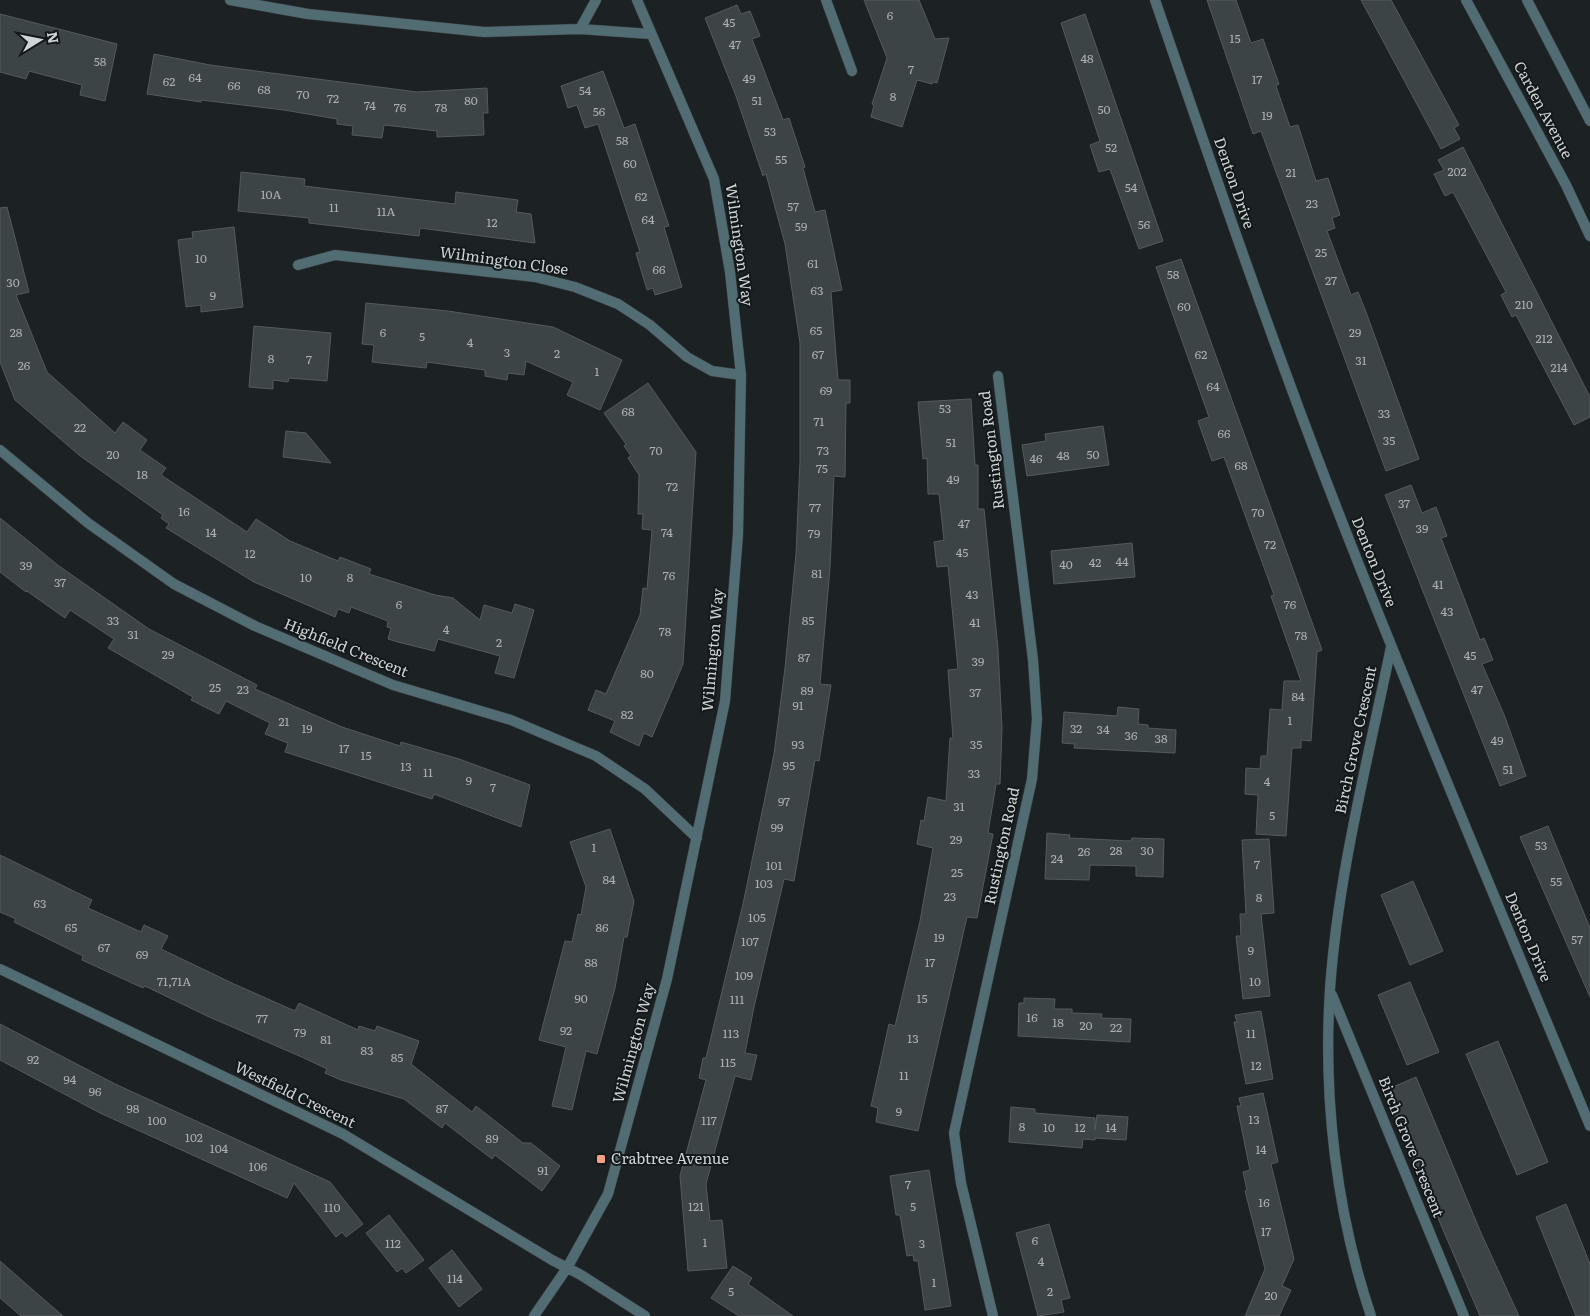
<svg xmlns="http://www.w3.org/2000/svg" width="1590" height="1316" viewBox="0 0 1590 1316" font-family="Literata,serif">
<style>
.building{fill:#3d4446;stroke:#545b5e}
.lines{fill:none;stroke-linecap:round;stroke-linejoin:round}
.minor-casing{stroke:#393e40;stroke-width:11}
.tertiary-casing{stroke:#393e40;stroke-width:11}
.minor{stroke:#526c74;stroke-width:10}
.tertiary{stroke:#526c74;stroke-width:10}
.poi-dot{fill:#f39f84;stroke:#13191b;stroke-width:2}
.labels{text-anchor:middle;stroke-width:4;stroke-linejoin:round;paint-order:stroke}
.number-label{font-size:12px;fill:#abb0b2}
.street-label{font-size:15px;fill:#d0d4d6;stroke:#13191b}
.poi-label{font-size:15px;fill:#d0d4d6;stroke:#13191b;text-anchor:start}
</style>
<rect width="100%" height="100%" fill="#1c2224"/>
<path class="building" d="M864 0H919L935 39 949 38 937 83 933 82 932 84 917 80 902 127 871 117 874 105 872 104 887 58Z
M1207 0H1236L1251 43 1263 39 1279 84 1276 86 1290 127 1298 125 1316 181 1328 178 1340 215 1332 218 1335 228 1327 231 1351 295 1358 292 1366 312 1419 459 1386 471 1261 131 1253 134Z
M1361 0H1391L1459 125 1454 128 1460 139 1441 149Z
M737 5 741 14 750 11 760 36 752 39 783 120 789 118 805 167 803 168 815 212 825 210 842 290 831 292 838 380H850V403H846L845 477 834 476 830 568 820 684 831 685 819 761 815 760 794 881 784 879 754 1007 745 1053 757 1055 751 1080 735 1076 706 1184 710 1221 722 1220 727 1268 688 1271 680 1176 706 1080 699 1078 703 1058H706L743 904 774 754 785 668 796 554 800 461V343L785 244 766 174 763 176 736 96 705 18Z
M0 14 117 44 105 101 80 95 82 85 29 71 26 79 0 72Z
M1085 14 1163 241 1139 249 1110 169 1099 172 1090 145 1100 141 1061 23Z
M154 54 210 65 417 92 487 88 488 113H483L484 135 437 137V131L384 125 382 138 352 135 353 126 337 124V119L284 110 201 100V102L147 94Z
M603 71 624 128 635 124 669 226 664 227 682 287 655 295 653 288 647 290 636 253 640 252 598 124 585 128 577 105 568 108 561 86Z
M1463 147 1590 397V417L1574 425 1516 315 1512 317 1501 295 1506 292 1453 192 1445 196 1434 174 1444 170 1438 160Z
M241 172 305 179 304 186 455 204 456 192 518 200 516 212 531 214 535 243 420 228 419 236 309 223V218L238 211Z
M7 207 29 292 16 295 47 372 115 433 123 422 147 440 140 450 166 468 161 475 247 532 256 519 290 541 338 561 340 557 371 569 369 574 435 595 453 598 480 620 484 605 512 613 515 604 534 610 514 678 495 673 500 656 438 639 434 651 398 642 388 639 391 628 387 627 388 621 351 607 349 613 338 609 335 617 254 582 166 528 169 524 161 518 163 515 79 455 15 400 0 362V208Z
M234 227 243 307 201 312V305L186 307 178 240 193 238 192 232Z
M1181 259 1322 650 1317 652 1311 741 1301 740V748H1292L1286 836 1256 834 1258 795 1245 794 1246 768 1260 769 1261 756H1267L1270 709 1282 710 1284 681H1301L1271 596 1274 595 1224 457 1212 461 1198 421 1209 417 1156 267Z
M366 303 448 311 553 327 622 360 600 410 567 395 573 382 526 361 524 375 508 373 507 380 485 376V370L427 362 426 368 372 362 374 345 362 344Z
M254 326 331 333 327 381 289 378 288 382 273 380V389L249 387Z
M648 383 696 452 683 664 652 737 644 733 639 746 610 732 615 721 588 710 596 690 606 694 640 615 643 588 647 589 652 530 642 529 643 514H638L639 475 628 458 631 456 624 446 626 444 604 413Z
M971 399 975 465H978V509H984L998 649 1002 728 1000 784H996L988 833 993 834 977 918 967 917 918 1131 876 1122 878 1108 871 1106 889 1024 895 1026 920 921 933 848 917 844 921 820 924 821 928 797 946 801 950 738H953L948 670 958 669 948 566 937 567 934 542 944 540 939 494H928L927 458 923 459 918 402Z
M1103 426 1109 465 1027 476 1022 445 1046 441 1045 434Z
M286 431 306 433 331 463 283 457Z
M1411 485 1422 513 1436 507 1447 536 1441 538 1480 640 1484 638 1493 660 1482 664 1505 717 1526 776 1500 786 1385 495Z
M0 518 59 566 149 629 257 685 255 689 342 727 400 746 401 742 459 759 530 785 521 827 434 794 432 799 285 752 288 743 265 734 270 723 226 701 219 714 191 700 193 697 108 648 114 639 70 610 65 618 27 591 26 592 0 572Z
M1132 543 1135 577 1054 584 1051 551Z
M1118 707 1139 709 1138 724 1148 725V728L1176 730 1175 753 1074 748 1075 744 1062 743 1064 712 1117 716Z
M1548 826 1590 928V997L1520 837Z
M610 829 634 901 627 937H624L615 988 597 1054 586 1051 572 1110 552 1106 566 1047 539 1040 565 941 572 942 578 914 581 915 586 887 570 842Z
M1047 833 1070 835 1069 838 1131 841 1132 838 1164 839 1163 877 1136 876V866L1090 865 1089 880 1045 879Z
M1269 839 1274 913 1261 914 1270 996 1243 999 1236 936H1241L1240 914H1246L1242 840Z
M0 855 92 900 88 908 141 932 144 925 168 936 161 949 234 984 295 1011 299 1003 358 1030 359 1026 375 1031 377 1026 419 1041 411 1064 472 1112 476 1106 523 1143H531L560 1166 542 1191 495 1155 492 1159 445 1123 442 1128 404 1099 341 1080 325 1073 327 1069 304 1058 207 1016 145 986 143 988 82 960 83 956 14 922 16 919 0 912Z
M1413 881 1443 951 1410 965 1381 895Z
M1410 982 1439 1052 1407 1065 1378 995Z
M1024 998 1055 999 1054 1009H1072V1013L1102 1014 1101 1018 1131 1019 1130 1042 1018 1036 1019 1003H1024Z
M1261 1011 1273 1079 1246 1084 1234 1022H1237L1235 1015Z
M0 1024 115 1084 330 1182 363 1224 346 1237 342 1232 336 1237 294 1183 287 1198 100 1113 0 1060Z
M1498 1041 1548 1162 1517 1175 1466 1054Z
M1416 1077 1481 1233 1519 1316H1480L1441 1225 1384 1091Z
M1263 1093 1278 1162 1271 1164 1294 1259 1282 1286 1291 1290 1279 1316H1245L1265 1269 1245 1191 1247 1190 1243 1172 1250 1170 1237 1106H1241L1239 1098Z
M1011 1107 1035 1109V1113L1095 1118V1130L1097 1115 1128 1117 1126 1140 1095 1138V1140L1083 1139 1082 1148 1009 1142Z
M929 1170 951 1306 925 1310 918 1261H914L913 1255 907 1256 900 1215H896L890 1176Z
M1566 1204 1590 1264V1316H1576L1536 1217Z
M389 1215 424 1260 406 1273 402 1268 397 1272 366 1233Z
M1049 1224 1070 1298 1061 1300 1064 1312 1038 1316 1016 1233Z
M452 1250 482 1289 459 1307 429 1268Z
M0 1261 33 1290 63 1316H21L0 1298Z
M733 1266 752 1278 748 1284 793 1316H739L711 1298Z"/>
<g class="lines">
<defs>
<path id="minor" d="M230 0 308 14 484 32 580 29 650 34
M826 0 852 71
M1155 0C1214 172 1273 345 1339 514 1419 720 1506 923 1590 1126
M1466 0 1566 185 1590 236
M580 29 596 0
M298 265 335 255 535 277 575 287 618 304 650 325 687 357 712 371 741 375
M0 450 88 523 174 584 255 626 393 685 511 720 596 756 645 789 697 838
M0 969 343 1134 552 1260 581 1275 645 1316
M1332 995 1464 1316
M534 1316 567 1268 608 1194 667 979 725 701 738 534 741 375 730 272 714 179 637 0
M993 1316 961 1183 954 1133 1032 779 1037 719 1033 660 998 376
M1371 1316C1336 1212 1323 1098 1330 989 1338 874 1368 760 1391 647"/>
<path id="tertiary" d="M1527 0 1590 121"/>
</defs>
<use href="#minor" class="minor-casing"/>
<use href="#tertiary" class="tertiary-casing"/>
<use href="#minor" class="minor"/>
<use href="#tertiary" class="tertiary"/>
</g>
<rect class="poi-dot" x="596" y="1154" width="10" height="10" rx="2.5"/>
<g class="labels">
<g class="number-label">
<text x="890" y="20">6</text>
<text x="729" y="27">45</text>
<text x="1235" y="43">15</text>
<text x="735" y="49">47</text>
<text x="1087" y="63">48</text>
<text x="100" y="66">58</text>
<text x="911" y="74">7</text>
<text x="195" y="82">64</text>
<text x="749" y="83">49</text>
<text x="1257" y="84">17</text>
<text x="169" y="86">62</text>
<text x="234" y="90">66</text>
<text x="264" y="94">68</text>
<text x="585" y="95">54</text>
<text x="303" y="99">70</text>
<text x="893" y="101">8</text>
<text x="333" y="103">72</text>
<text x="471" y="105">80</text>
<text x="757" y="105">51</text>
<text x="370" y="110">74</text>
<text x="400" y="112">76</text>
<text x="441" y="112">78</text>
<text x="1104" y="114">50</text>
<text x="599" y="116">56</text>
<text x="1267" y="120">19</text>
<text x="770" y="136">53</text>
<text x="622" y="145">58</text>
<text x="1111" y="152">52</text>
<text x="781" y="164">55</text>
<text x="630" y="168">60</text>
<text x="1457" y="176">202</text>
<text x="1291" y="177">21</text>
<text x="1131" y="192">54</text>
<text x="271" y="199">10A</text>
<text x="641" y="201">62</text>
<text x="1312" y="208">23</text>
<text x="793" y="211">57</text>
<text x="334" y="212">11</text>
<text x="386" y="216">11A</text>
<text x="648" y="224">64</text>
<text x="492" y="227">12</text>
<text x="1144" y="229">56</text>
<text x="801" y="231">59</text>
<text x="1321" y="257">25</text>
<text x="201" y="263">10</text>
<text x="813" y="268">61</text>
<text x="659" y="274">66</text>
<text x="1173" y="279">58</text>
<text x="1331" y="285">27</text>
<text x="13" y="287">30</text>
<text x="817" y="295">63</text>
<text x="213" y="300">9</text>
<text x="1524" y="309">210</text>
<text x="1184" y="311">60</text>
<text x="816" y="335">65</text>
<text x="16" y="337">28</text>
<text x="383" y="337">6</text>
<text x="1355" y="337">29</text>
<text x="422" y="341">5</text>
<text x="1544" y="343">212</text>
<text x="470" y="347">4</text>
<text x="507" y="357">3</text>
<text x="557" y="358">2</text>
<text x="818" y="359">67</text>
<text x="1201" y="359">62</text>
<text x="271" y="363">8</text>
<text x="309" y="364">7</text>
<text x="1361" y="365">31</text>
<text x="24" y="370">26</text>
<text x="1559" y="372">214</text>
<text x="597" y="376">1</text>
<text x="1213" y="391">64</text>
<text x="826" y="395">69</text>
<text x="945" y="413">53</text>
<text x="628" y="416">68</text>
<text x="1384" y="418">33</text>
<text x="819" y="426">71</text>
<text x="80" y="432">22</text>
<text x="1224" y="438">66</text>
<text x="1389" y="445">35</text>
<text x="951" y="447">51</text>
<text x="656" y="455">70</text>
<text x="823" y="455">73</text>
<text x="113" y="459">20</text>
<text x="1093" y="459">50</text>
<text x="1063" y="460">48</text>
<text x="1036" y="463">46</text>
<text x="1241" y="470">68</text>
<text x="822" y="473">75</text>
<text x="142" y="479">18</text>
<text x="953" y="484">49</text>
<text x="672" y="491">72</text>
<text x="1404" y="508">37</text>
<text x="815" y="512">77</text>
<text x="184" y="516">16</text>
<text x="1258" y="517">70</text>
<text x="964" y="528">47</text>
<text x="1422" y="533">39</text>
<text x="211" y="537">14</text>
<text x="667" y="537">74</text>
<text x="814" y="538">79</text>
<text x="1270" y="549">72</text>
<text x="962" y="557">45</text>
<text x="250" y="558">12</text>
<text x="1122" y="566">44</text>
<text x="1095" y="567">42</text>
<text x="1066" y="569">40</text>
<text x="26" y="570">39</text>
<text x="817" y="578">81</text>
<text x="669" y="580">76</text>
<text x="306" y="582">10</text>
<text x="350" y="582">8</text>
<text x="60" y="587">37</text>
<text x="1438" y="589">41</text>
<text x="972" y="599">43</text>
<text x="399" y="609">6</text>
<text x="1290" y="609">76</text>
<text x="1447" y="616">43</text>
<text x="113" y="625">33</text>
<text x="808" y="625">85</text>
<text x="975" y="627">41</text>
<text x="446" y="634">4</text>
<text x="665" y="636">78</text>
<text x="133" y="639">31</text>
<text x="1301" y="640">78</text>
<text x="499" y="647">2</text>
<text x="168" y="659">29</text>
<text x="1470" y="660">45</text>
<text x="804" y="662">87</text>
<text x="978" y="666">39</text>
<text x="647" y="678">80</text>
<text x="215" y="692">25</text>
<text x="243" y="694">23</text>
<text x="1477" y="694">47</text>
<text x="807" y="695">89</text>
<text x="975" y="697">37</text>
<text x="1298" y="701">84</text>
<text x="798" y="710">91</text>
<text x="627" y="719">82</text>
<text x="1290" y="725">1</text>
<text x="284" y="726">21</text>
<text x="307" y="733">19</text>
<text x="1076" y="733">32</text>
<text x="1103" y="734">34</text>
<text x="1131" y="740">36</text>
<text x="1161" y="743">38</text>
<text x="1497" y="745">49</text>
<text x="798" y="749">93</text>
<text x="976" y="749">35</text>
<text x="344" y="753">17</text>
<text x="366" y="760">15</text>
<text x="789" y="770">95</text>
<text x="406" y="771">13</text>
<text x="1508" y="774">51</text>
<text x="428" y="777">11</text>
<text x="974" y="778">33</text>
<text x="469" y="785">9</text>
<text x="1267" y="786">4</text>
<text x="493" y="792">7</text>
<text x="784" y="806">97</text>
<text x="959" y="811">31</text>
<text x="1272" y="820">5</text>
<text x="777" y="832">99</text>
<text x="956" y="844">29</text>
<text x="1541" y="850">53</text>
<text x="594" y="852">1</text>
<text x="1116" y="855">28</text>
<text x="1147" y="855">30</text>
<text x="1084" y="856">26</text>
<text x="1057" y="863">24</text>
<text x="1257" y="869">7</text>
<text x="774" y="870">101</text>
<text x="957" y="877">25</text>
<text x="609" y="884">84</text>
<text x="1556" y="886">55</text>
<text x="764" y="888">103</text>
<text x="950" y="901">23</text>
<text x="1259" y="902">8</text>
<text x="40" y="908">63</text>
<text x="757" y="922">105</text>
<text x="71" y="932">65</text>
<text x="602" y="932">86</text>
<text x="939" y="942">19</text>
<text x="1577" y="944">57</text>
<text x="750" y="946">107</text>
<text x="104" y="952">67</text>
<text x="1251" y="955">9</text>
<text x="142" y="959">69</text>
<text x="591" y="967">88</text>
<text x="930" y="967">17</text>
<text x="744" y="980">109</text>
<text x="174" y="986">71,71A</text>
<text x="1255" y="986">10</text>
<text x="581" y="1003">90</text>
<text x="922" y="1003">15</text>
<text x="737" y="1004">111</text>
<text x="1032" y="1022">16</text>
<text x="262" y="1023">77</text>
<text x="1058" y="1027">18</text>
<text x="1086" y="1030">20</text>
<text x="1116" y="1032">22</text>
<text x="566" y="1035">92</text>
<text x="300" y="1037">79</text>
<text x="731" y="1038">113</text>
<text x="1251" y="1038">11</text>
<text x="913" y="1043">13</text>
<text x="326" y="1044">81</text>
<text x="367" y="1055">83</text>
<text x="397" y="1062">85</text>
<text x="33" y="1064">92</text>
<text x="728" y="1067">115</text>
<text x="1256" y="1070">12</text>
<text x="904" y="1080">11</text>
<text x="70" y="1084">94</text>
<text x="95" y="1096">96</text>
<text x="133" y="1113">98</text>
<text x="442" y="1113">87</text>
<text x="899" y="1116">9</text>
<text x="1254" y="1124">13</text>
<text x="157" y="1125">100</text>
<text x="709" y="1125">117</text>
<text x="1022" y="1131">8</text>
<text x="1049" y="1132">10</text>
<text x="1080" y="1132">12</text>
<text x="1111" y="1132">14</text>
<text x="194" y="1142">102</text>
<text x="492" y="1143">89</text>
<text x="219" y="1153">104</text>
<text x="1261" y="1154">14</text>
<text x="258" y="1171">106</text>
<text x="543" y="1175">91</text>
<text x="908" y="1189">7</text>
<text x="1264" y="1207">16</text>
<text x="696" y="1211">121</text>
<text x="913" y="1211">5</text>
<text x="332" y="1212">110</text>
<text x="1266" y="1236">17</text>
<text x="1035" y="1245">6</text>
<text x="705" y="1247">1</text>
<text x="393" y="1248">112</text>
<text x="922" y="1248">3</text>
<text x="1041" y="1266">4</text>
<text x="455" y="1283">114</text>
<text x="934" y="1287">1</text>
<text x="731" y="1296">5</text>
<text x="1050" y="1296">2</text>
<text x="1271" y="1300">20</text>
</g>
<g class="street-label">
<text transform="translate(1543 110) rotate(62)" y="5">Carden Avenue</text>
<text transform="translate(1234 183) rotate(71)" y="5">Denton Drive</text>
<text transform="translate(739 245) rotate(82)" y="5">Wilmington Way</text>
<text transform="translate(504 261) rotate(8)" y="5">Wilmington Close</text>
<text transform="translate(992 450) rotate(-97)" y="5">Rustington Road</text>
<text transform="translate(1374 562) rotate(68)" y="5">Denton Drive</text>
<text transform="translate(346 648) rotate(22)" y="5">Highfield Crescent</text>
<text transform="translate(713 650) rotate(-85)" y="5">Wilmington Way</text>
<text transform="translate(1356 740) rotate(-78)" y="5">Birch Grove Crescent</text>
<text transform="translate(1002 846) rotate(-78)" y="5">Rustington Road</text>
<text transform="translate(1528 937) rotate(67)" y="5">Denton Drive</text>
<text transform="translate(634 1043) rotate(-75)" y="5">Wilmington Way</text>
<text transform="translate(295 1095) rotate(26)" y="5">Westfield Crescent</text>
<text transform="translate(1411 1147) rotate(68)" y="5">Birch Grove Crescent</text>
</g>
<g class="poi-label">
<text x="611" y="1164">Crabtree Avenue</text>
</g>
</g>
<g transform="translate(40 40) rotate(80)" stroke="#13191b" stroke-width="4" paint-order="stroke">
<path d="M0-4L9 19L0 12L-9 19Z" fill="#d0d4d6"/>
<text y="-8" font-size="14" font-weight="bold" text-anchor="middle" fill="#d0d4d6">N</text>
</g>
</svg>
